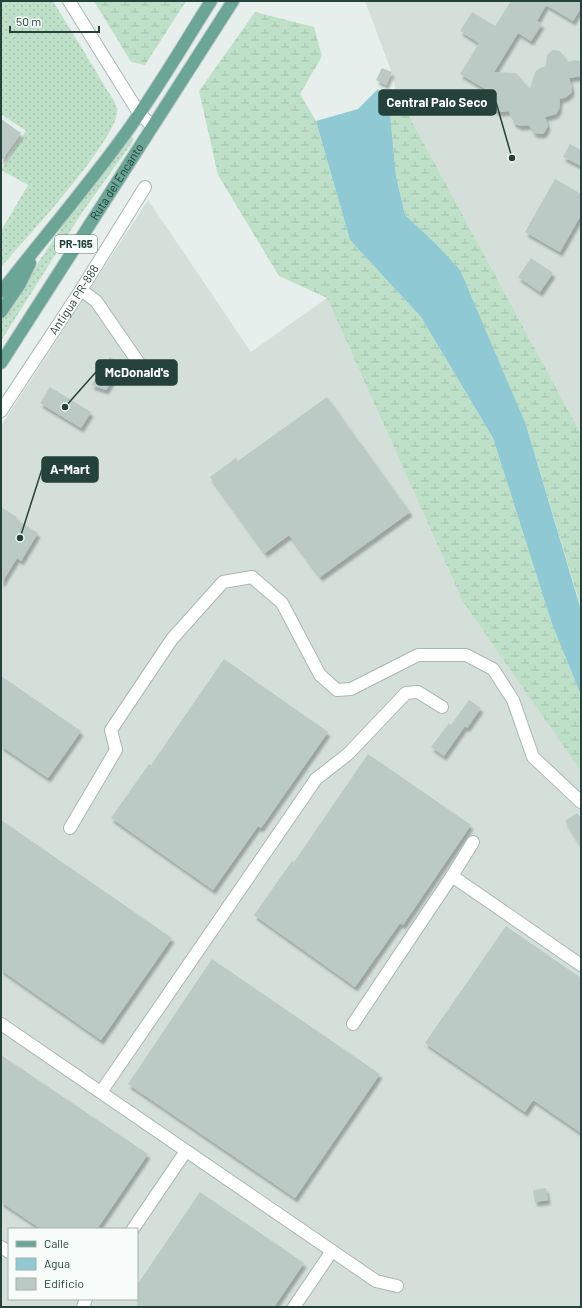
<svg xmlns="http://www.w3.org/2000/svg" width="582" height="1308" viewBox="0 0 582 1308" font-family="Barlow,sans-serif">
<style>
.built{fill:#d4dfda;fill-rule:evenodd}
.grass{fill:url(#grass-dots)}
.wetland{fill:url(#wetland-marsh)}
.water{fill:#8ec9d4}
.building{fill:#bbcac4;filter:url(#shadow)}
.lines{fill:none;stroke-linecap:round;stroke-linejoin:round}
.minor-casing{stroke:#a8b8b2;stroke-width:14}
.tertiary-casing{stroke:#a8b8b2;stroke-width:14}
.primary-casing{stroke:#c2cac8;stroke-width:14}
.minor{stroke:#fff;stroke-width:12}
.tertiary{stroke:#fff;stroke-width:12}
.primary{stroke:#6aa596;stroke-width:12}
.labels{text-anchor:middle;stroke-width:3;stroke-linejoin:round;paint-order:stroke}
.shield{fill:#f7fbf9;stroke:#637a73;stroke-width:1}
.shield-label{font-size:11px;font-weight:bold;fill:#24423a}
.street-label{font-size:12px;fill:#24423a;stroke:#f7fbf9}
.leader{fill:none;stroke:#24423a;stroke-width:1.5}
.callout-dot{fill:#24423a;stroke:#f7fbf9;stroke-width:1.5}
.callout{fill:#24423a;stroke:#24423a;stroke-width:1.5}
.callout-label{font-size:13px;text-anchor:middle;font-weight:bold;fill:#fff}
</style>
<defs>
<pattern id="grass-dots" width="8" height="8" patternUnits="userSpaceOnUse"><rect width="8" height="8" fill="#bfe0c8"/><path d="M2 2h.1M6 6h.1" fill="none" stroke="#a4c1ad" stroke-width="1.8" stroke-linecap="round"/></pattern>
<pattern id="wetland-marsh" width="20" height="14" patternUnits="userSpaceOnUse"><rect width="20" height="14" fill="#bfe0c8"/><path d="M1 5h8M5 5V1M11 12h8M15 12V8" fill="none" stroke="#a4c1ad"/></pattern>
<filter id="shadow"><feDropShadow dx="2.5" dy="4.5" stdDeviation="1" flood-color="#0004"/></filter>
</defs>
<rect width="100%" height="100%" fill="#e6efeb"/>
<path class="built" d="M365 1H581V434L407 112 397 98 392 73Z
M148 200 251 352 327 298 463 602 581 770V1307H1V426ZM9 1229H137V1299H9Z"/>
<path class="grass" d="M1 1H53C70 30 89 58 105 87 109 93 116 102 117 109 122 135 22 243 1 267V231L28 185 1 170 26 131 1 114Z
M131 136 133 137V141L129 147 81 214 1 341V318L77 205Z"/>
<path class="wetland" d="M94 1H186L145 65 131 62Z
M255 12 314 27 322 56 300 94 316 121 350 240 421 317 493 438 552 624 581 695V771L463 602 327 298 279 276 218 175 199 91Z
M378 89 397 98 407 112 581 434V608L526 425 434 242 405 215 396 176 390 114Z"/>
<path class="water" d="M378 89 390 114 396 176 405 215 434 242 460 270 526 425 581 610V695L552 624 493 438 421 317 350 240 316 121 358 109Z"/>
<path class="building" d="M511 1H581V8L573 21 546 5 537 21 542 24 531 41 518 33 494 72 516 73 530 89 535 72 540 68 546 66 547 55 551 51 554 50 560 51 568 62 574 60 581 61V76L569 78 572 88 571 93 566 97 560 99 559 109 556 114 545 117 548 125 547 128 544 133 542 134 534 133 529 125 520 126 514 123 509 111 500 112 494 110 492 107 491 101 494 94 460 74 479 43 460 31 472 12 495 26Z
M382 68 392 72 386 85 376 80Z
M1 119 21 133 1 161Z
M570 144 581 150V166L563 157Z
M555 179 581 194V215L560 252 525 232Z
M531 258 553 273 540 292 518 277Z
M110 357 122 365 106 390 91 385Z
M50 387 91 412 81 428 40 403Z
M327 397 410 512 320 577 289 535 265 553 210 477 236 458 238 461Z
M1 507 17 517 16 519 38 533 21 561 17 558 1 584Z
M224 659 328 732 261 828 258 826 213 890 111 818 149 764 151 765Z
M1 676 81 731 48 778 1 746Z
M469 700 481 708 467 728 465 726 444 756 431 747 449 723 451 725Z
M368 754 471 825 403 925 400 923 355 987 254 915 292 861 294 862Z
M577 813 581 818V846L565 821Z
M1 820 172 938 101 1040 1 970Z
M506 926 581 978V1133L533 1100 525 1112 425 1043Z
M212 959 380 1074 295 1198 128 1084Z
M1 1055 148 1154 97 1229H41L1 1202Z
M546 1188 548 1200 535 1202 533 1190Z
M200 1192 304 1263 274 1307H137V1285Z"/>
<g class="lines">
<defs>
<g id="minor">
<path d="M81 290 96 301 147 375"/>
<path id="s1" d="M1 411 81 290 145 187"/>
<path d="M70 828 116 750 111 730 172 639 223 582 252 577 282 603 320 675 337 690 351 689 418 655H466L493 669 513 700 533 757 581 802"/>
<path d="M452 876 581 965"/>
<path d="M1 1024 376 1281 397 1286"/>
<path d="M353 1024 452 876 473 842"/>
<path d="M101 1092 316 779 348 754 406 693 418 692 442 707"/>
<path d="M133 1229 186 1151"/>
<path d="M1 1247 9 1252"/>
<path d="M83 1307 86 1299"/>
<path d="M294 1307 332 1251"/>
</g>
<path id="tertiary" d="M69 1 139 113 152 126"/>
<g id="primary">
<path d="M1 292C40 242 82 193 120 141 153 97 181 48 211 1"/>
<path d="M1 312 20 284 30 263"/>
<path id="s2" d="M1 363 233 1"/>
</g>
</defs>
<use href="#minor" class="minor-casing"/>
<use href="#tertiary" class="tertiary-casing"/>
<use href="#primary" class="primary-casing"/>
<use href="#minor" class="minor"/>
<use href="#tertiary" class="tertiary"/>
<use href="#primary" class="primary"/>
</g>
<g class="labels">
<rect class="shield" x="55" y="235" width="42" height="18" rx="3"/>
<g class="shield-label">
<text x="76" y="248">PR-165</text>
</g>
<g class="street-label">
<text dy="4" stroke="none"><textPath href="#s2" startOffset="215">Ruta del Encanto</textPath></text>
<text dy="4" stroke="none"><textPath href="#s1" startOffset="133">Antigua PR-888</textPath></text>
</g>
</g>
<path class="leader" d="M512 158L496 102M65 407L96 372M20 538L42 469"/>
<g class="callout-dot">
<circle cx="512" cy="158" r="4"/>
<circle cx="65" cy="407" r="4"/>
<circle cx="20" cy="538" r="4"/>
</g>
<g class="callout">
<rect x="379" y="90" width="117" height="25" rx="4"/>
<rect x="96" y="360" width="81" height="25" rx="4"/>
<rect x="42" y="457" width="56" height="25" rx="4"/>
</g>
<g class="callout-label">
<text x="437" y="107">Central Palo Seco</text>
<text x="137" y="377">McDonald's</text>
<text x="70" y="474">A-Mart</text>
</g>
<rect width="582" height="1308" fill="none" stroke="#24423a" stroke-width="4"/>
<rect x="8" y="1228" width="130" height="72" fill="#f7fbf9" stroke="#a3b1ad"/>
<rect x="16" y="1241" width="20" height="6" fill="#6aa596" stroke="#a3b1ad"/>
<text x="44" y="1248" font-size="12" fill="#24423a">Calle</text>
<rect x="16" y="1258" width="20" height="12" fill="#8ec9d4" stroke="#a3b1ad"/>
<text x="44" y="1268" font-size="12" fill="#24423a">Agua</text>
<rect x="16" y="1278" width="20" height="12" fill="#bbcac4" stroke="#a3b1ad"/>
<text x="44" y="1288" font-size="12" fill="#24423a">Edificio</text>
<path d="M10 26v6h89v-6" fill="none" stroke="#24423a" stroke-width="2"/>
<text x="16" y="26" font-size="12" fill="#24423a" stroke="#f7fbf9" stroke-width="3" paint-order="stroke">50 m</text>
</svg>
